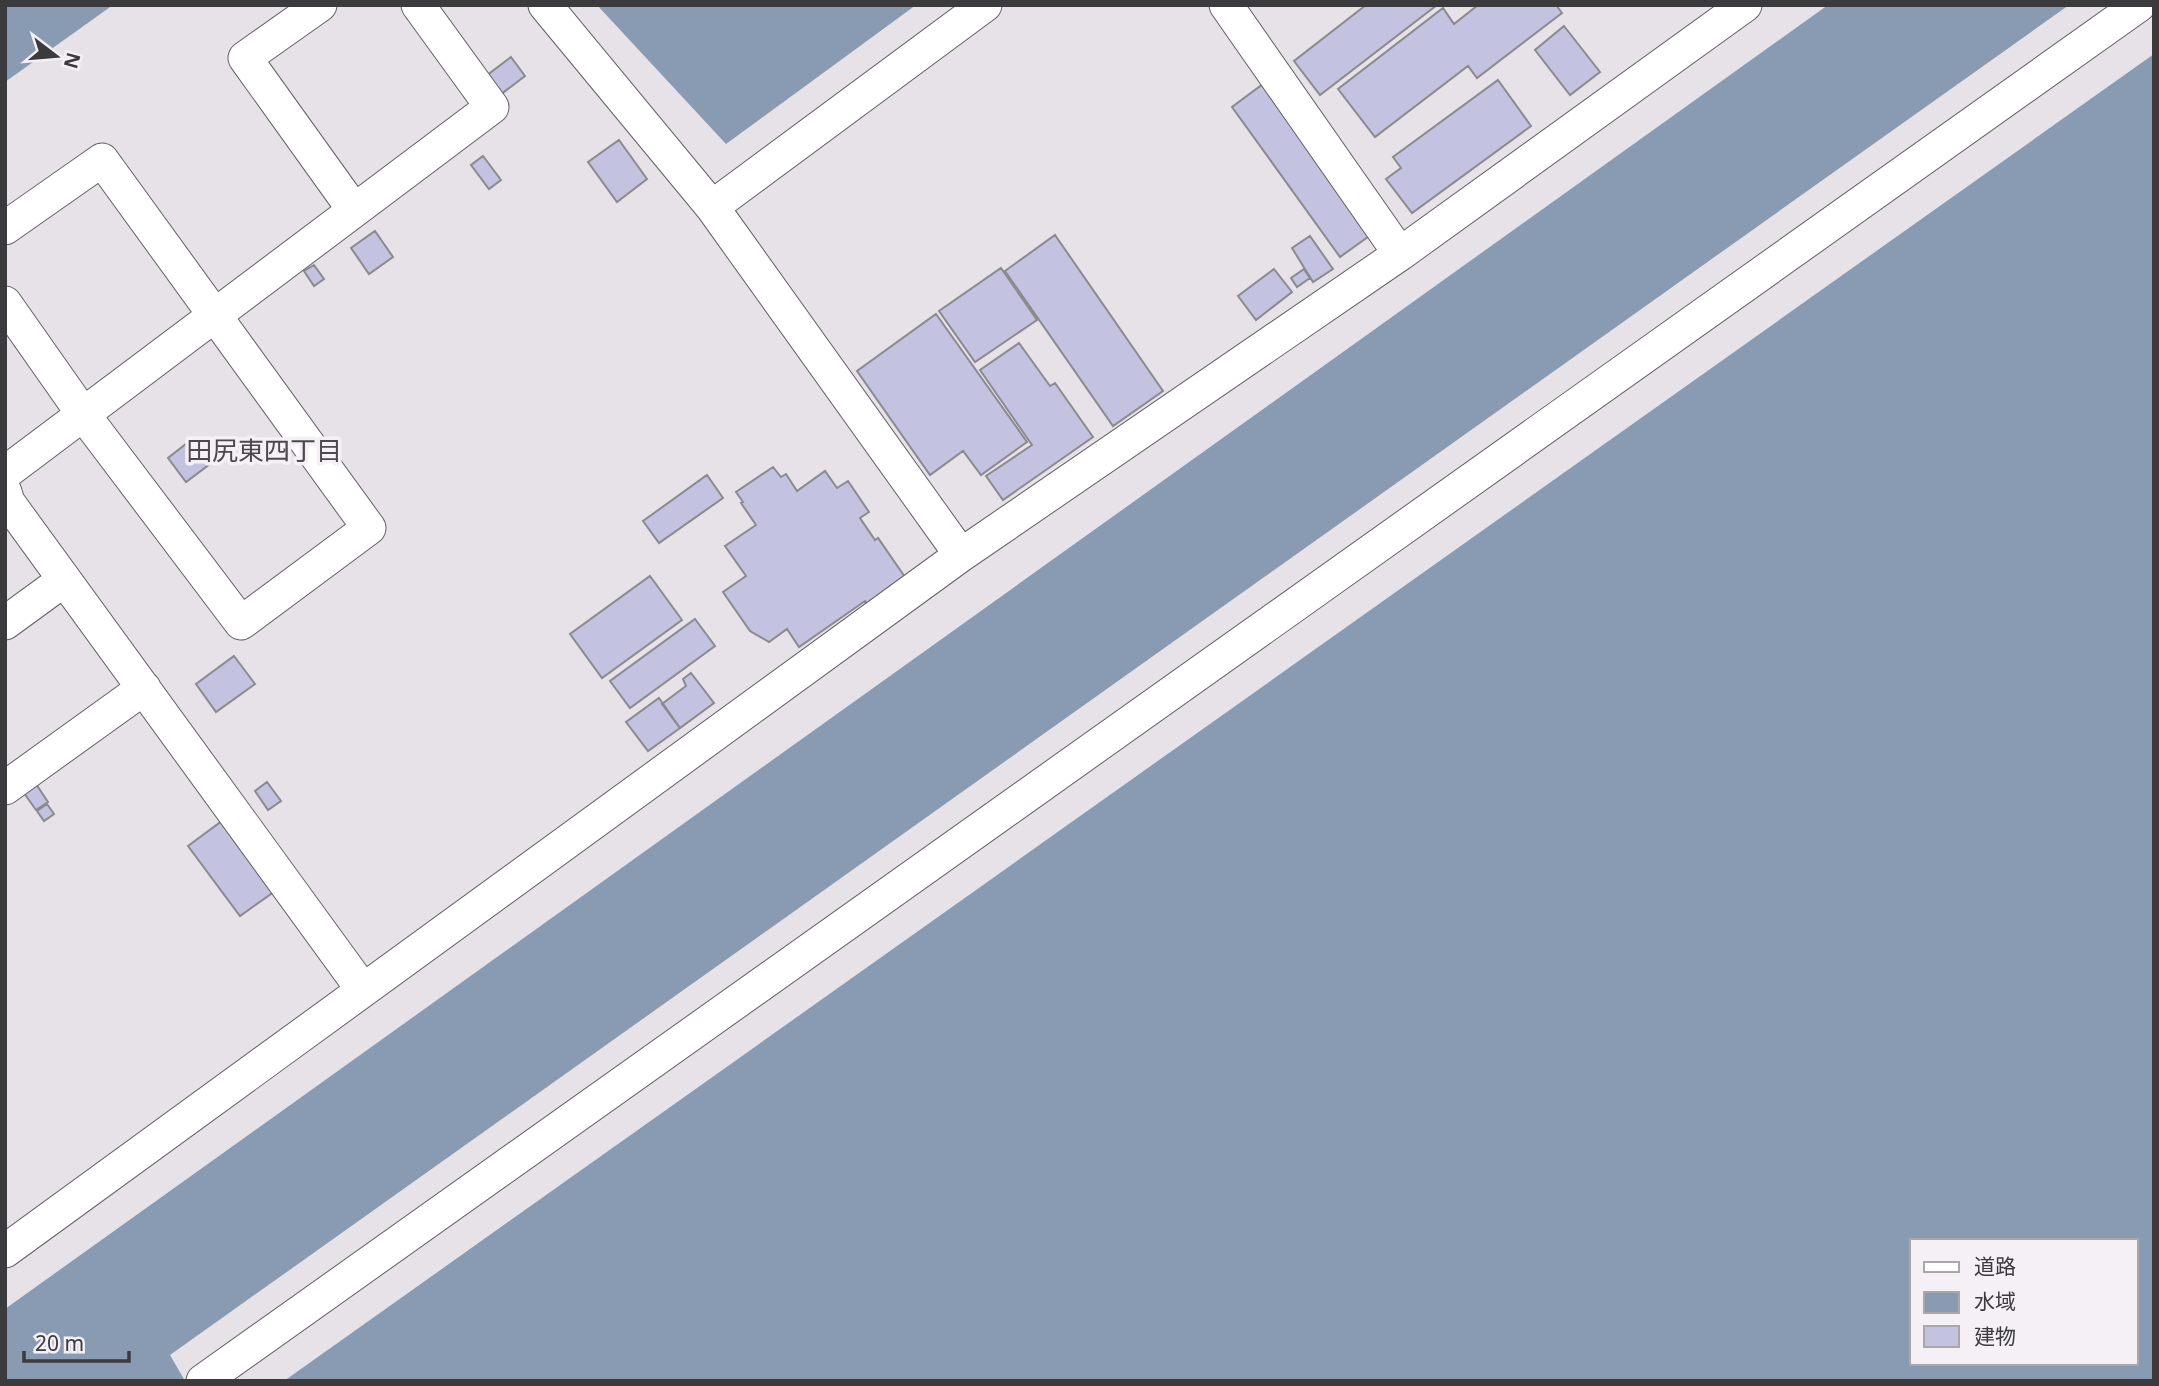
<svg xmlns="http://www.w3.org/2000/svg" width="2159" height="1386" viewBox="0 0 2159 1386" font-family="'Noto Sans','Noto Sans JP',sans-serif">
<style>
.water{fill:#899ab3;fill-rule:evenodd}
.building{fill:#c3c2e0;stroke:#8a8a8f;stroke-width:2}
.lines{fill:none;stroke-linecap:round;stroke-linejoin:round}
.minor-casing{stroke:#636064;stroke-width:35}
.minor{stroke:#fff;stroke-width:33}
.labels{text-anchor:middle;stroke-width:7;stroke-linejoin:round;paint-order:stroke}
.neighbourhood-label{font-size:26px;fill:#4c494d;stroke:#f4f0f5}
</style>
<rect width="100%" height="100%" fill="#e6e2e8"/>
<path class="water" d="M5 5H113L5 82Z
M597 5H916L726 144Z
M1828 5H2069L170 1355 185 1381H5V1309Z
M2154 54V1381H284ZM1912 1241H2136V1363H1912Z"/>
<path class="building" d="M1366 5H1437L1320 95 1294 61Z
M1478 5H1556L1562 13 1477 78 1468 66 1375 137 1338 89 1443 8 1454 24Z
M1564 26 1600 72 1570 95 1535 50Z
M511 57 525 76 496 98 482 79Z
M1498 80 1531 126 1412 213 1386 179 1401 168 1393 157Z
M1263 84 1372 234 1340 257 1232 107Z
M619 140 647 179 617 202 588 162Z
M483 156 501 180 489 189 471 165Z
M375 231 393 257 369 274 351 248Z
M1055 235 1163 391 1113 426 1005 271Z
M1310 236 1333 269 1313 282 1292 248Z
M314 265 324 279 314 286 304 271Z
M1001 268 1037 320 975 362 939 311Z
M1274 269 1292 292 1256 320 1238 296Z
M1304 269 1310 278 1297 287 1291 278Z
M936 314 1027 442 981 475 963 451 930 475 857 371Z
M1019 343 1050 386 1055 383 1093 437 1003 500 986 476 1032 445 980 370Z
M191 440 210 464 186 482 168 458Z
M773 467 781 477 786 474 797 491 825 471 837 488 848 481 869 512 860 518 875 540 878 538 907 580 869 606 865 601 799 647 787 629 769 642 750 631 723 592 746 576 725 546 756 525 741 503 743 502 736 492Z
M707 475 723 498 659 543 643 521Z
M650 576 682 620 602 678 570 634Z
M695 619 715 646 630 708 610 681Z
M234 656 255 684 216 712 196 684Z
M691 673 714 703 680 728 662 704 686 686 683 679Z
M659 698 680 728 648 751 626 722Z
M267 782 281 801 268 810 255 791Z
M36 784 48 802 36 810 24 793Z
M47 804 54 814 44 821 37 811Z
M226 818 278 889 240 916 188 846Z"/>
<g class="lines">
<defs>
<path id="minor" d="M320 5 245 58 354 210
M545 5 712 207 961 555
M1226 5 1400 254
M712 207 985 5
M5 228 102 160 369 528 241 623 83 414 5 303
M5 473 492 107 418 5
M5 492 8 502 363 990
M5 623 64 580
M5 788 144 688
M5 1251 961 555 1400 254 1745 5
M203 1381 2139 5"/>
</defs>
<use href="#minor" class="minor-casing"/>
<use href="#minor" class="minor"/>
</g>
<g class="labels">
<g class="neighbourhood-label">
<text x="264" y="460">田尻東四丁目</text>
</g>
</g>
<rect width="2159" height="1386" fill="none" stroke="#3b3a3c" stroke-width="14"/>
<rect x="1910" y="1239" width="228" height="126" fill="#f4f0f5" stroke="#aaa7ab" stroke-width="2"/>
<rect x="1924" y="1262" width="35" height="10" fill="#ffffff" stroke="#aaa7ab" stroke-width="2"/>
<text x="1974" y="1274" font-size="21" fill="#3b3a3c">道路</text>
<rect x="1924" y="1292" width="35" height="21" fill="#899ab3" stroke="#aaa7ab" stroke-width="2"/>
<text x="1974" y="1309" font-size="21" fill="#3b3a3c">水域</text>
<rect x="1924" y="1326" width="35" height="21" fill="#c3c2e0" stroke="#aaa7ab" stroke-width="2"/>
<text x="1974" y="1344" font-size="21" fill="#3b3a3c">建物</text>
<g transform="translate(56 56) rotate(106)" stroke="#f4f0f5" stroke-width="5" paint-order="stroke">
<path d="M0-5L12 26L0 18L-12 26Z" fill="#3b3a3c"/>
<text y="-10" font-size="19" font-weight="bold" text-anchor="middle" fill="#3b3a3c">N</text>
</g>
<path d="M24 1351v10h105v-10" fill="none" stroke="#3b3a3c" stroke-width="3.5"/>
<text x="35" y="1351" font-size="21" fill="#3b3a3c" stroke="#f4f0f5" stroke-width="5" paint-order="stroke">20 m</text>
</svg>
